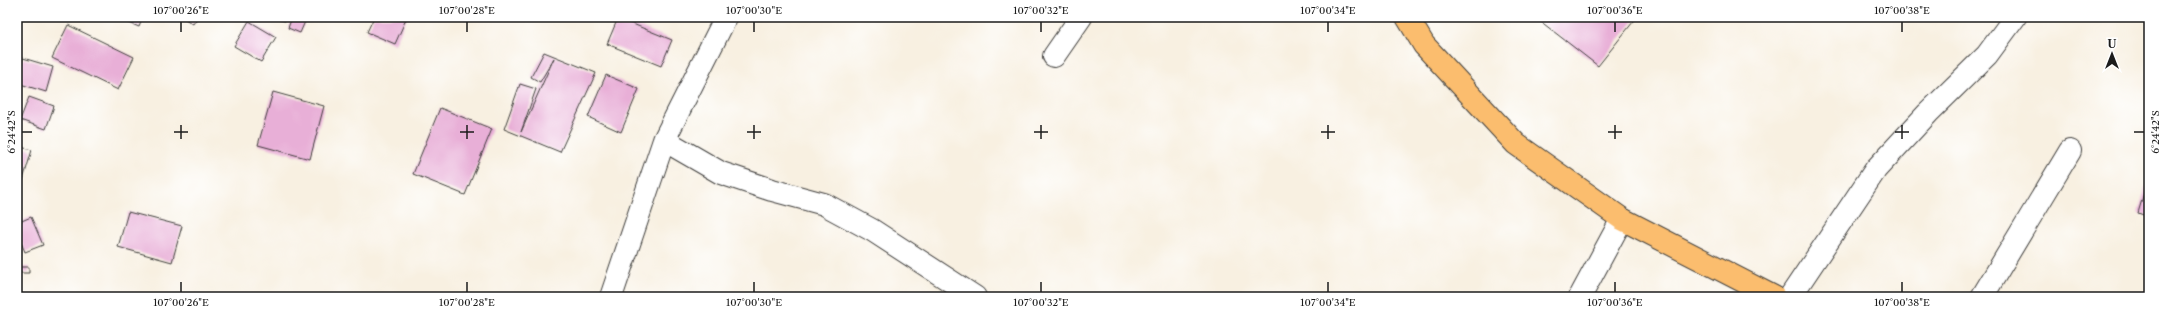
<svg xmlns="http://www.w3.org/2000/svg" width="2166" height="314" viewBox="0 0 2166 314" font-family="'Libre Caslon Text',serif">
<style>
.building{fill:#e8afd7}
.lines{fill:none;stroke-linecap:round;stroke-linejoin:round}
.minor-casing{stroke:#3d3c3a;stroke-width:24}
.major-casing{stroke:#3d3c3a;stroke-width:24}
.minor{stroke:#fff;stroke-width:22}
.major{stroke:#fbbd6e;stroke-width:22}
.ticks{fill:none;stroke:#1c1c1c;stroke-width:1.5}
.neatline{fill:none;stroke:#1c1c1c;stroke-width:1.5}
.ticks-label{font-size:10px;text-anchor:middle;fill:#1c1c1c}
</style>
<rect width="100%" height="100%" fill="#fff"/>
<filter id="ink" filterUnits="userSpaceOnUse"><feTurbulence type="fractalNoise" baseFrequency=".025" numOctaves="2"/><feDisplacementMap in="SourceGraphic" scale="8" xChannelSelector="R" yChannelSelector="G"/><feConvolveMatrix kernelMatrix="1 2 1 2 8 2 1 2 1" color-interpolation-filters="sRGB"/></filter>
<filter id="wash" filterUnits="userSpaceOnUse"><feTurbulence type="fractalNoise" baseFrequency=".012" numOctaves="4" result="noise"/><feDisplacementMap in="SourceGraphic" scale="16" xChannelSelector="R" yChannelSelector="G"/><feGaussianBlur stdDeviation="0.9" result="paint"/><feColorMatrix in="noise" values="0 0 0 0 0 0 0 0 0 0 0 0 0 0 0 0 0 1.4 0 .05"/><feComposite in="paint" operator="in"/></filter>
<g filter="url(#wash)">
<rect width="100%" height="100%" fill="#f8f0e1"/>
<g id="blocks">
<path class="building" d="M115 17H143L139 27Z
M182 17H198L193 24Z
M269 17H285V21Z
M292 17H307L300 33 288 28Z
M374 17H407L395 44 367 32Z
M1535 17H1637L1598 66Z
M618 18 672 40 661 66 607 44Z
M249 21 276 37 261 62 234 46Z
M68 25 134 57 118 90 52 58Z
M544 52 596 73 560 152 504 129 520 84 536 89 521 132 554 58 540 82 531 77Z
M23 58 53 67 46 92 17 83Z
M606 75 639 89 621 132 588 117Z
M273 92 324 106 310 159 258 145Z
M29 97 54 106 46 129 20 120Z
M440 108 492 129 465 195 413 174Z
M17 146 32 150 23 180 17 178Z
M2149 176V217L2138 213Z
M128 212 182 226 172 262 118 247Z
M31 217 43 245 25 252 17 233V223Z
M17 267H29V273H17Z"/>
</g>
</g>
<g filter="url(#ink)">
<use href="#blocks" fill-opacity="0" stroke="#3d3c3a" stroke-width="1"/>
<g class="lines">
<defs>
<path id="minor" d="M1054 56 1081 17
M664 140 721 173 772 190 824 204 872 230 975 297
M611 297 664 140 726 17
M1580 297 1622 219
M1790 297 1876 169 1928 113 1987 55 2015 17
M1982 297 2070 151"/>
<path id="major" d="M1407 17 1424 45 1516 144 1622 219 1774 297"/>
</defs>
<use href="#minor" class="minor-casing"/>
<use href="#major" class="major-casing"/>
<use href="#minor" class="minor"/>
<use href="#major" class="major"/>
</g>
</g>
<path class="ticks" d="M181 22V32M467 22V32M754 22V32M1041 22V32M1328 22V32M1615 22V32M1902 22V32M181 125V139M467 125V139M754 125V139M1041 125V139M1328 125V139M1615 125V139M1902 125V139M22 132H32M174 132H188M460 132H474M747 132H761M1034 132H1048M1321 132H1335M1608 132H1622M1895 132H1909M2134 132H2144M181 282V292M467 282V292M754 282V292M1041 282V292M1328 282V292M1615 282V292M1902 282V292"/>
<rect width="2166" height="314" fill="none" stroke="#fff" stroke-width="44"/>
<g transform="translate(2112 54)" stroke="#ffffff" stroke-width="3" paint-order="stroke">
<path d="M0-3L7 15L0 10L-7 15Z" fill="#1c1c1c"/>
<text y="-6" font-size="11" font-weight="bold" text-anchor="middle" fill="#1c1c1c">U</text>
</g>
<rect x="22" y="22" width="2122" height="270" class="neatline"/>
<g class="ticks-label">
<text x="181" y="14">107°00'26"E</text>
<text x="467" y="14">107°00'28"E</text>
<text x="754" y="14">107°00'30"E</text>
<text x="1041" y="14">107°00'32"E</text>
<text x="1328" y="14">107°00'34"E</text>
<text x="1615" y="14">107°00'36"E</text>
<text x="1902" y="14">107°00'38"E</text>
<text transform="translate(11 132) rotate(-90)" y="4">6°24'42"S</text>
<text transform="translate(2155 132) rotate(-90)" y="4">6°24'42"S</text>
<text x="181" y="306">107°00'26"E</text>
<text x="467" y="306">107°00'28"E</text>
<text x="754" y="306">107°00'30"E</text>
<text x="1041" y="306">107°00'32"E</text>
<text x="1328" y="306">107°00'34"E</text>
<text x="1615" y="306">107°00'36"E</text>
<text x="1902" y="306">107°00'38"E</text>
</g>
</svg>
